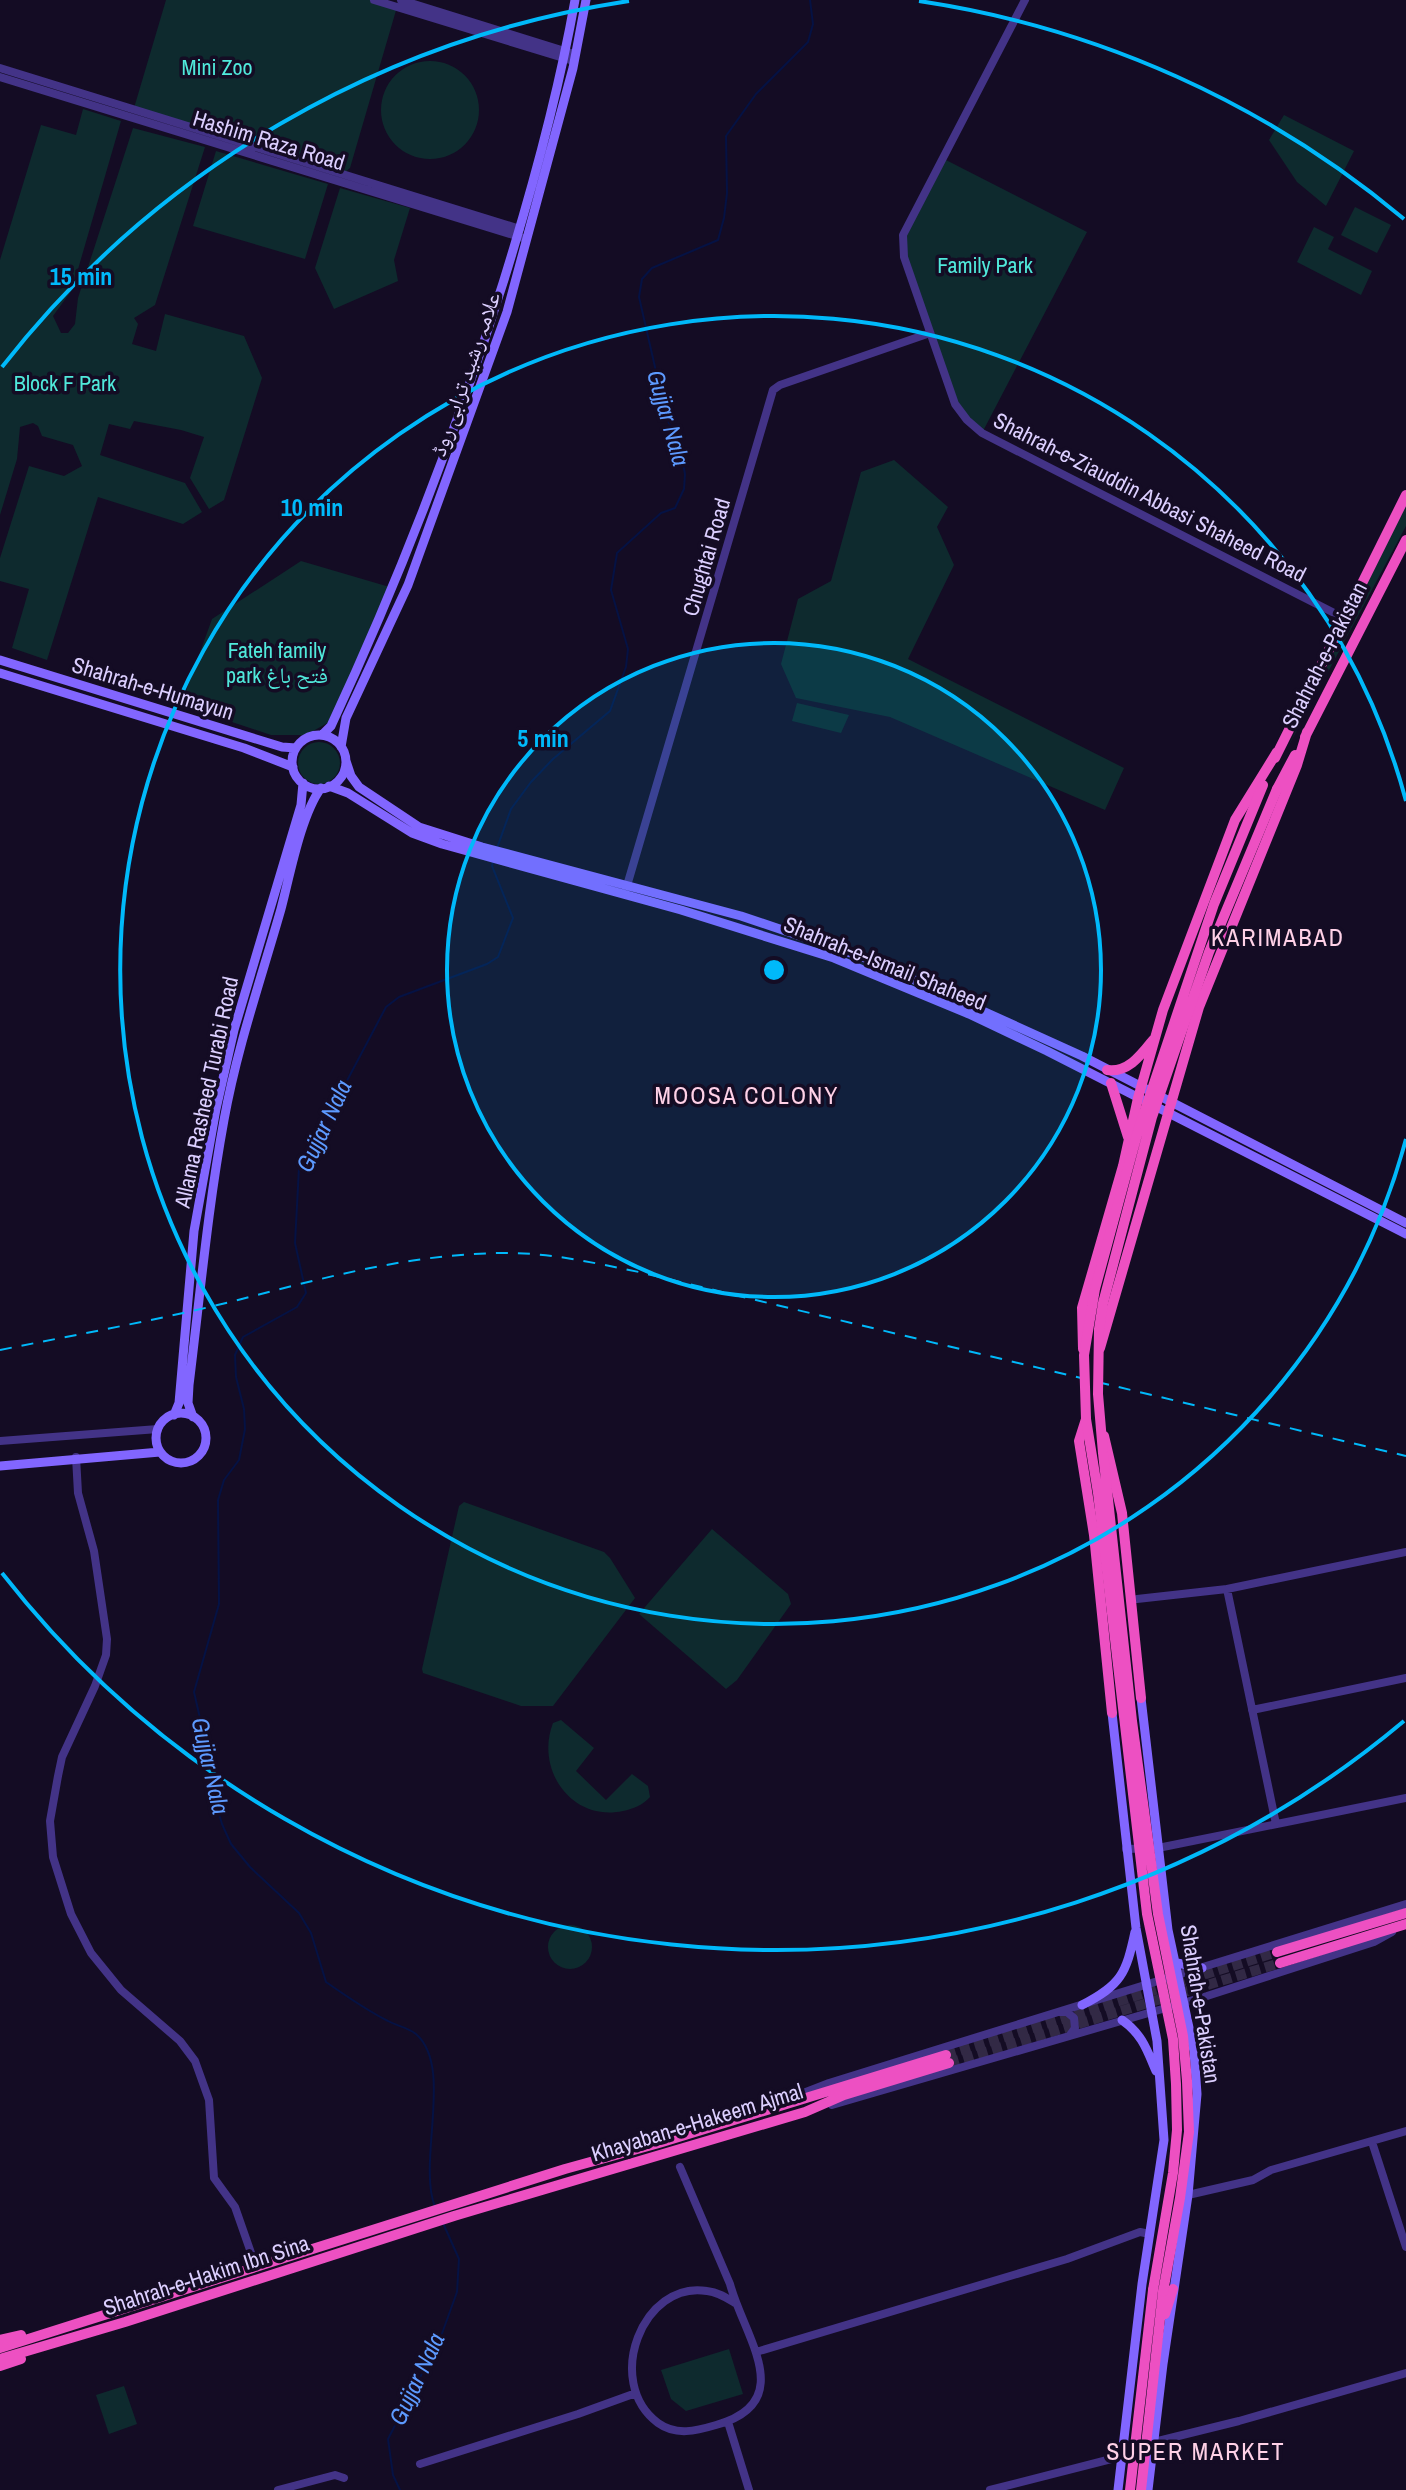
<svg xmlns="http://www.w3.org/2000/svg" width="1406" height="2490" viewBox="0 0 1406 2490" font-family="'Archivo Narrow','Noto Naskh Arabic',sans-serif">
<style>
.green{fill:#0e2a2e}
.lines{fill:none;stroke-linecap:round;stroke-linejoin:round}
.stream{stroke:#051244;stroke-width:2}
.trunk-tunnel{stroke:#322945;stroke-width:10;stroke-dasharray:10 5;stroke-linecap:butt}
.tertiary{stroke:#433387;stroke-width:8}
.secondary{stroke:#8266ff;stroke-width:9}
.trunk{stroke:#ed50c2;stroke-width:10}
.rail{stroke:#00b9fa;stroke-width:2;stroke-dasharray:12 10;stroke-linecap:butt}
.trunk-bridge{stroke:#ed50c2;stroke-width:10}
.ring{fill:none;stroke:#00b9fa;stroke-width:4}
.labels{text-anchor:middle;stroke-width:7;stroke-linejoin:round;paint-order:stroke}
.park-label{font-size:22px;fill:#50e9db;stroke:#140c24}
.street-label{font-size:22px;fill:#dccfff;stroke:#140c24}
.water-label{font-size:24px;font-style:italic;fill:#5d9aff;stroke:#140c24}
.neighbourhood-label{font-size:24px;letter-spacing:2px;fill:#ffd1e7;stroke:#140c24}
.centre{fill:#00b9fa;stroke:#140c24;stroke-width:4}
.ring-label{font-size:24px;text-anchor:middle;font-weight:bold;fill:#00b9fa;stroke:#140c24;stroke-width:7;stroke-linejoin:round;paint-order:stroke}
</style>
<rect width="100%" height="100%" fill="#140c24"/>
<path class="green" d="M166 0H374L397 7 350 168 343 174 134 108Z
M381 110a49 49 0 1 1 98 0a49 49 0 1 1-98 0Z
M83 109 121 121 72 290 53 316 61 333H68L75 324 78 298 133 128 205 147 155 305 134 318 138 324 132 344 156 351 165 314 244 336 262 378 224 500 209 509 190 478 204 437 181 430 134 421 130 429 109 424 100 455 185 483 202 512 183 524 98 497 47 660 12 648 29 589 0 581V558L29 466 64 476 82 466 73 445 42 436 38 426 33 423 20 427 17 459 0 515V260L41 125 76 135Z
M1284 115 1354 151 1326 206 1297 182 1269 140Z
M216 151 328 184 305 259 193 226Z
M944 159 1087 232 982 433 955 404 902 244Z
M340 188 410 208 394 260 398 281 334 309 315 268Z
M1355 207 1391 225 1377 253 1341 235Z
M1314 227 1334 237 1328 249 1372 271 1361 295 1297 262Z
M894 460 948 507 937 527 954 565 908 659 1124 768 1105 810 890 717 796 698 781 664 798 599 831 581 861 472Z
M1406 504V526L1288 747Z
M301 561 393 588 331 721 306 735H271L181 705 212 619Z
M797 703 849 715 841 733 792 721Z
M298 763a21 21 0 1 1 42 0a21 21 0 1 1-42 0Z
M464 1502 604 1552 610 1558 635 1598 553 1706H521L423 1673 422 1669 459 1506Z
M712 1529 788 1594 791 1604 737 1680 726 1689 639 1614Z
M561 1720 594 1748 576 1771 606 1800 632 1774 648 1786 650 1797C643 1805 633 1809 623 1811 571 1822 535 1769 553 1723Z
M548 1947a22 22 0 1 1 44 0a22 22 0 1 1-44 0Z
M729 2349 743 2394 686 2411 671 2399 661 2370Z
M124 2386 137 2424 109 2434 96 2395Z"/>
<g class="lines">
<path class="stream" d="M497 848 511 809 531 782 553 759 610 711 626 667 628 649 611 590 617 553 661 513 675 508 684 489 685 474 679 444 659 402 655 367 639 297 642 279 652 268 718 240 724 218 727 193 726 136 756 94 808 42 813 24 810 0
M435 2207C417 2161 454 2067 416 2034 409 2028 397 2026 388 2021 366 2010 346 1996 326 1982L311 1933 299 1913 250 1867 231 1844 222 1824 211 1786 202 1727 194 1692 219 1604 218 1500 224 1480 239 1460 245 1429 244 1409 236 1377 235 1355 243 1337 297 1307 306 1293 295 1243 299 1168 307 1148 332 1109 386 1007 399 997 487 964 498 957 513 918 492 866 493 862
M400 2490 393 2475 388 2439 440 2339 457 2292 459 2259 443 2223"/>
<path class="trunk-tunnel" d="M946 2055 1277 1952
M949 2063 1280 1963"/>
<path class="tertiary" d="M374 0 570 60
M401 0 571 53
M1025 0 903 235 904 257 955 404 967 420 982 433 1344 618
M0 68 520 229
M0 77 523 238
M626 889 773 390 780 385 930 333
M0 1441 158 1429
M76 1457 78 1493 94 1551 107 1639 106 1655 95 1686 62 1757 58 1776 50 1821 53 1857 71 1914 91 1953 121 1990 180 2041 195 2061 209 2100 214 2178 235 2207 256 2267
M1227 1589 1276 1824
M1137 1599 1227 1589 1406 1552
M1252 1710 1406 1678
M1126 1849 1158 1848 1406 1798
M1061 2012H1067L1074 2018 1075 2028 1070 2035
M793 2097 829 2083 1406 1904
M832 2105 1207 1996 1374 1942 1392 1932
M1372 2142 1406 2247
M680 2167 730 2284C744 2337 799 2402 716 2425 696 2431 676 2436 658 2423 603 2382 643 2280 707 2291 718 2292 727 2298 735 2303
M1188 2195 1253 2180 1271 2170 1406 2131
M756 2352 1067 2259 1140 2232 1150 2234
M728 2422 749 2490
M1154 2442 1239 2421 1406 2373
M420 2464 578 2414 636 2393
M278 2490 335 2475 344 2478
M990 2490 1123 2456"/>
<path class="secondary" d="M0 660 282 747 296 748
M0 673 244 748 293 767
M322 735 331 726C398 582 455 435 503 283 532 190 558 96 575 0
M292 762a27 27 0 1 1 54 0a27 27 0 1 1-54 0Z
M341 747 346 718 408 585 507 312 573 68 586 0
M346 761 351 776 359 787 419 827 482 847 741 916 868 959 1082 1056 1406 1223
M329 786 348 793 412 833 442 844 681 910 834 958 969 1014 1047 1051 1406 1234
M156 1438a25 25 0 1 1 50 0a25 25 0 1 1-50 0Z
M174 1415 179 1403 194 1231 216 1109 234 1030 301 805 303 783
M193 1417 188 1403 189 1385C200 1296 208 1207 224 1120 237 1048 261 979 281 909 290 875 301 815 321 788
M0 1466 160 1452
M1141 1698 1168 1930 1194 2051 1197 2094 1188 2195 1163 2364 1148 2490
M1112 1713 1136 1928 1157 2041 1164 2140 1142 2284 1118 2490
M1177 1963 1202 1968
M1082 2005C1121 1985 1126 1974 1135 1932
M1122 2020C1142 2034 1147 2050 1156 2071"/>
<path class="trunk" d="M1305 737 1406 540
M1275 758 1406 495
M1277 789 1295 755
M1107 1070C1128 1073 1141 1055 1153 1040
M1111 1083 1128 1137
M1100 1348 1199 1007 1297 765 1307 732
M1083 1349 1082 1308 1123 1166 1138 1098 1163 1010 1235 820 1277 752
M1086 1419 1079 1441 1094 1535 1112 1713
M1104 1436 1122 1513 1141 1698
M1277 1952 1406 1913
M1280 1963 1406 1924
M1165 2314 1173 2289
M0 2340 21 2335
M0 2348 565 2169 659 2143 946 2055
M0 2359 125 2322 454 2216 805 2112 844 2095 949 2063
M0 2366 21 2359
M1130 2490 1153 2290
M1141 2490 1163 2292"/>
<path class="rail" d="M0 1350C79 1334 159 1320 238 1300 326 1277 415 1253 507 1253 551 1253 595 1263 639 1272L1406 1456"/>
<path class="trunk-bridge" d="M1153 2290 1173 2173 1177 2130 1176 2084 1173 2039 1147 1914 1098 1493 1086 1419 1084 1355 1095 1289 1138 1131 1214 904 1263 785
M1163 2292 1180 2198 1189 2132 1187 2081 1183 2036 1158 1914 1132 1721 1103 1453 1098 1394 1099 1329 1103 1303 1152 1117 1209 952 1277 789"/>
</g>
<circle cx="774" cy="970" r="327" fill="#00b9fa" fill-opacity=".12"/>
<g class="ring">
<circle cx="774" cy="970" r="327"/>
<path d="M1406 1139A654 654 0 1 1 1406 801"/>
<path d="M1404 1721A980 980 0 0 1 2 1573M2 367A980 980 0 0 1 629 1M919 1A980 980 0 0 1 1404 219"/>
</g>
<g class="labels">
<g class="park-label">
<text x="217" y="75">Mini Zoo</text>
<text x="985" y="273">Family Park</text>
<text x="65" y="391">Block F Park</text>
<text x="277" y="658">Fateh family<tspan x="277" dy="25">park فتح باغ</tspan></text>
</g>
<g class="street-label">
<text transform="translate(269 140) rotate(17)" y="8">Hashim Raza Road</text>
<text transform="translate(465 374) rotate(-71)" y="8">علامہ رشید ترابی روڈ</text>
<text transform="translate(1150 497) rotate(27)" y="8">Shahrah-e-Ziauddin Abbasi Shaheed Road</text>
<text transform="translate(706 557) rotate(-74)" y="8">Chughtai Road</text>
<text transform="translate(1324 655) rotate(-63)" y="8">Shahrah-e-Pakistan</text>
<text transform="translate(153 688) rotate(17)" y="8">Shahrah-e-Humayun</text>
<text transform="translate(885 963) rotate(22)" y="8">Shahrah-e-Ismail Shaheed</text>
<text transform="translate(206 1092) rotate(-78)" y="8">Allama Rasheed Turabi Road</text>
<text transform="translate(1201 2004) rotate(81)" y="8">Shahrah-e-Pakistan</text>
<text transform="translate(697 2122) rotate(-17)" y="8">Khayaban-e-Hakeem Ajmal</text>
<text transform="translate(206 2275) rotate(-18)" y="8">Shahrah-e-Hakim Ibn Sina</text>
</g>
<g class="water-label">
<text transform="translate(668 418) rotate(74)" y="8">Gujjar Nala</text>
<text transform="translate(324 1126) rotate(-65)" y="8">Gujjar Nala</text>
<text transform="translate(210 1766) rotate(77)" y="8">Gujjar Nala</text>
<text transform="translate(417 2379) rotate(-65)" y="8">Gujjar Nala</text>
</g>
<g class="neighbourhood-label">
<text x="1278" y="946">KARIMABAD</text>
<text x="747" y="1104">MOOSA COLONY</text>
<text x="1196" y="2460">SUPER MARKET</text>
</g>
</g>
<circle cx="774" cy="970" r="12" class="centre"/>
<g class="ring-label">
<text x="81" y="285">15 min</text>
<text x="312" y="516">10 min</text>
<text x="543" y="747">5 min</text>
</g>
</svg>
